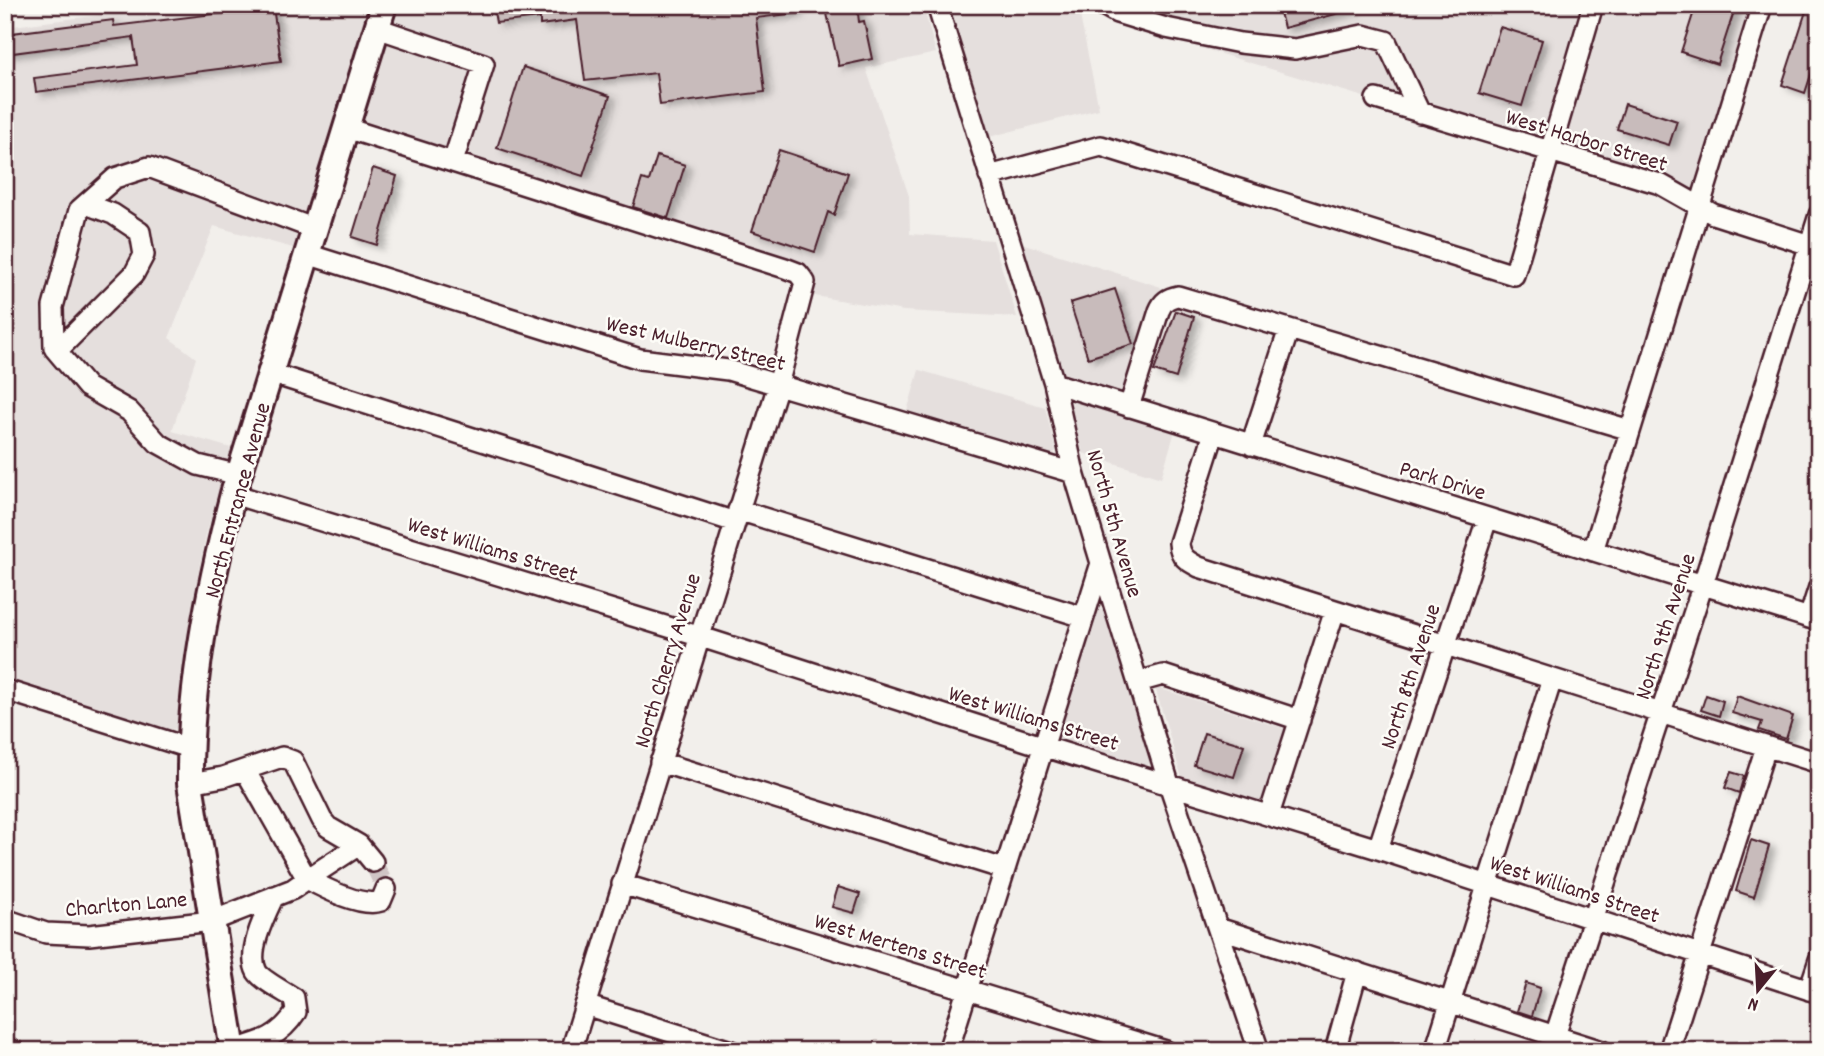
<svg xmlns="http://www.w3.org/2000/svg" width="1824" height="1056" viewBox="0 0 1824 1056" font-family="Dekko,sans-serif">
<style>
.built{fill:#e5dfdd}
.building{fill:#c8bbbb;stroke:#4a1f2b;stroke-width:2;filter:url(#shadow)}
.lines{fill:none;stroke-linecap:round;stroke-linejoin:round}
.minor-tunnel{stroke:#d0c5c5;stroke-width:19;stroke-dasharray:19 10;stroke-linecap:butt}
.minor-casing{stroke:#4a1f2b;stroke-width:24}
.major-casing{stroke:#4a1f2b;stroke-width:30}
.minor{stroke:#fdfcf7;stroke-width:19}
.major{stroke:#fdfcf7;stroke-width:24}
.labels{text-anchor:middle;stroke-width:5;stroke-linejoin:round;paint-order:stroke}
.street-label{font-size:23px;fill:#4a1f2b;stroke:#fdfcf7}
</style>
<defs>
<filter id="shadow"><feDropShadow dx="6" dy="3.5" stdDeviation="3.5" flood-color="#0004"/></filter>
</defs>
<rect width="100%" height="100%" fill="#f2efeb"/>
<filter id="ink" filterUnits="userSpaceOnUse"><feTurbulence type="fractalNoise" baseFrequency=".0143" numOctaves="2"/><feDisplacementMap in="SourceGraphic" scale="14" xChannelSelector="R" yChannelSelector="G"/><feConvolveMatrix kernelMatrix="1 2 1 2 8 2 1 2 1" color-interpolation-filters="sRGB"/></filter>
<g filter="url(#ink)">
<path class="built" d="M180 5H371L293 248 214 226 169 338 196 358 172 431 231 448 206 535 195 591 183 717 181 724 175 729 161 731 5 682V27Z
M397 5H923L936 53 866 68 909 196 910 234 993 240 1017 317 904 311 809 295 810 283 358 130Z
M946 5H1757L1693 194 1655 174 1372 91 1367 98 1079 11 1099 109 985 138Z
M1018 242 1161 287 1127 395 1058 371Z
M919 370 1045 407 1056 451 1052 455 1045 456 906 415Z
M1078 400 1175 431 1161 478 1083 453 1070 408 1073 401Z
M1097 609 1106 611 1153 758 1152 763 1148 765 1141 766 1062 741 1056 737Z
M1155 687 1292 731 1267 806 1182 778Z"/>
<path class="building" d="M501 5H796V13L756 18 765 92 660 105 656 73 585 81 577 20 540 25V18L496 23 493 6Z
M825 5H857L859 22 864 21 872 59 839 66Z
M1278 5H1353L1354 9 1284 28Z
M1696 5H1736L1717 64 1681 52Z
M1808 5H1819V50L1805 93 1782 85Z
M273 7 281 61 36 92 34 78 137 65 133 37 5 54V34L113 20 114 26Z
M1500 27 1542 40 1522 106 1479 93Z
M523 67 610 96 583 176 497 148Z
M1625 104 1677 121 1669 145 1617 129Z
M779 150 848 173 834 215 828 212 815 252 752 231Z
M657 156 685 165 668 218 633 207 642 179 649 181Z
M373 168 397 176 377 245 352 237Z
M1115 289 1133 344 1088 358 1070 303Z
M1176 311 1194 317 1176 378 1154 371Z
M1706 695 1723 701 1719 716 1701 710Z
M1737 696 1793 716 1786 739 1759 730 1762 722 1732 713Z
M1204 733 1244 745 1234 777 1194 765Z
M1731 772 1744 776 1739 793 1725 788Z
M1751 840 1769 846 1754 897 1736 891Z
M838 887 860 894 854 913 832 907Z
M1526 983 1540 988 1532 1016 1517 1011Z"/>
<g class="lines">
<path class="minor-tunnel" d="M373 862 386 889"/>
<defs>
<path id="minor" d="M937 5 1054 383 1074 473 1101 563 1169 784 1259 1051
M1103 5 1117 13 1166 28 1240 43 1295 49 1363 35 1386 41 1420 113
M377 28 484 64 453 162
M1376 99 1660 184 1713 214 1819 248
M346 128 785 268 798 273 805 282 778 385 571 1051
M989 176 1101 146 1514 275 1593 5
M307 254 640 359 728 370 1074 473
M57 351 134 274 144 255 140 232 113 214 86 204
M270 373 735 522
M1054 383 1819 621
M1129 407 1159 311C1163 301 1168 298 1178 296L1630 430
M1214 433 1179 543C1180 557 1187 561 1199 567L1819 763
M1251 445 1289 329
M239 475 198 465 158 443 129 411 87 387 54 348 53 307 79 210 115 178 149 167 315 229
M233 494 698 636 1042 746 1378 849 1819 993
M738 510 1083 617
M1593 551 1762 5
M1809 618 1819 587
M1138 682 1163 675 1300 720
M5 690 189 748
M660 762 1004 869
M245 770 307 879 359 845
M190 783 223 777 282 757 293 761 322 820 328 827 359 845 373 862
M1269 815 1335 610
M1378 849 1487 519
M622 884 1166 1051
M5 919 46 933 89 935 212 921 293 889 307 879C324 888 362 908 381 901L386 889
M1218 928 1602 1051
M1809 990 1819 960
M585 1005 731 1051
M5 1048 14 1051
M233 1050C261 1042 279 1038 296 1012L294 998C285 992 262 980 257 972 246 952 265 915 274 896
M948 1051 1101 563
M1335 1051 1357 972
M1435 1051 1552 679
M1550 1051 1703 584 1819 215
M1669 1051 1766 747"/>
<path id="major" d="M233 1051 190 783C189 686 209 588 233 494L384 5"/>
</defs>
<use href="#minor" class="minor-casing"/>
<use href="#major" class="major-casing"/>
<use href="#minor" class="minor"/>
<use href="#major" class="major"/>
</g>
</g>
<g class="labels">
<g class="street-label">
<text transform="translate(1587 139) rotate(17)" y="8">West Harbor Street</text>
<text transform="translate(696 342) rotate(13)" y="8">West Mulberry Street</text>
<text transform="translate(1443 479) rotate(17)" y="8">Park Drive</text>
<text transform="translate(236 500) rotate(-75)" y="8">North Entrance Avenue</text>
<text transform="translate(1116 523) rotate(74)" y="8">North 5th Avenue</text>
<text transform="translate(493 548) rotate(17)" y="8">West Williams Street</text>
<text transform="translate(1664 626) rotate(-72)" y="8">North 9th Avenue</text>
<text transform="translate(666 660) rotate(-73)" y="8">North Cherry Avenue</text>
<text transform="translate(1409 676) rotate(-72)" y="8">North 8th Avenue</text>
<text transform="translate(1034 717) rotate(17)" y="8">West Williams Street</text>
<text transform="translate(1575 888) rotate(18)" y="8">West Williams Street</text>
<text transform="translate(126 903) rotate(-5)" y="8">Charlton Lane</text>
<text transform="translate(901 945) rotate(17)" y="8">West Mertens Street</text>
</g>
</g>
<rect width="1824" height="1056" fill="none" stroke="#fdfcf7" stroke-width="28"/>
<rect x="14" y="14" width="1796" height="1028" fill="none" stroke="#4a1f2b" stroke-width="2.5" filter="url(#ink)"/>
<g transform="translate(1758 990) rotate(198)" stroke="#fdfcf7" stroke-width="5" paint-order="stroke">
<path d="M0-5L12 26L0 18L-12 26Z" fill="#4a1f2b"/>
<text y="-10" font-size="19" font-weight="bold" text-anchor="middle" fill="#4a1f2b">N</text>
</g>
</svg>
